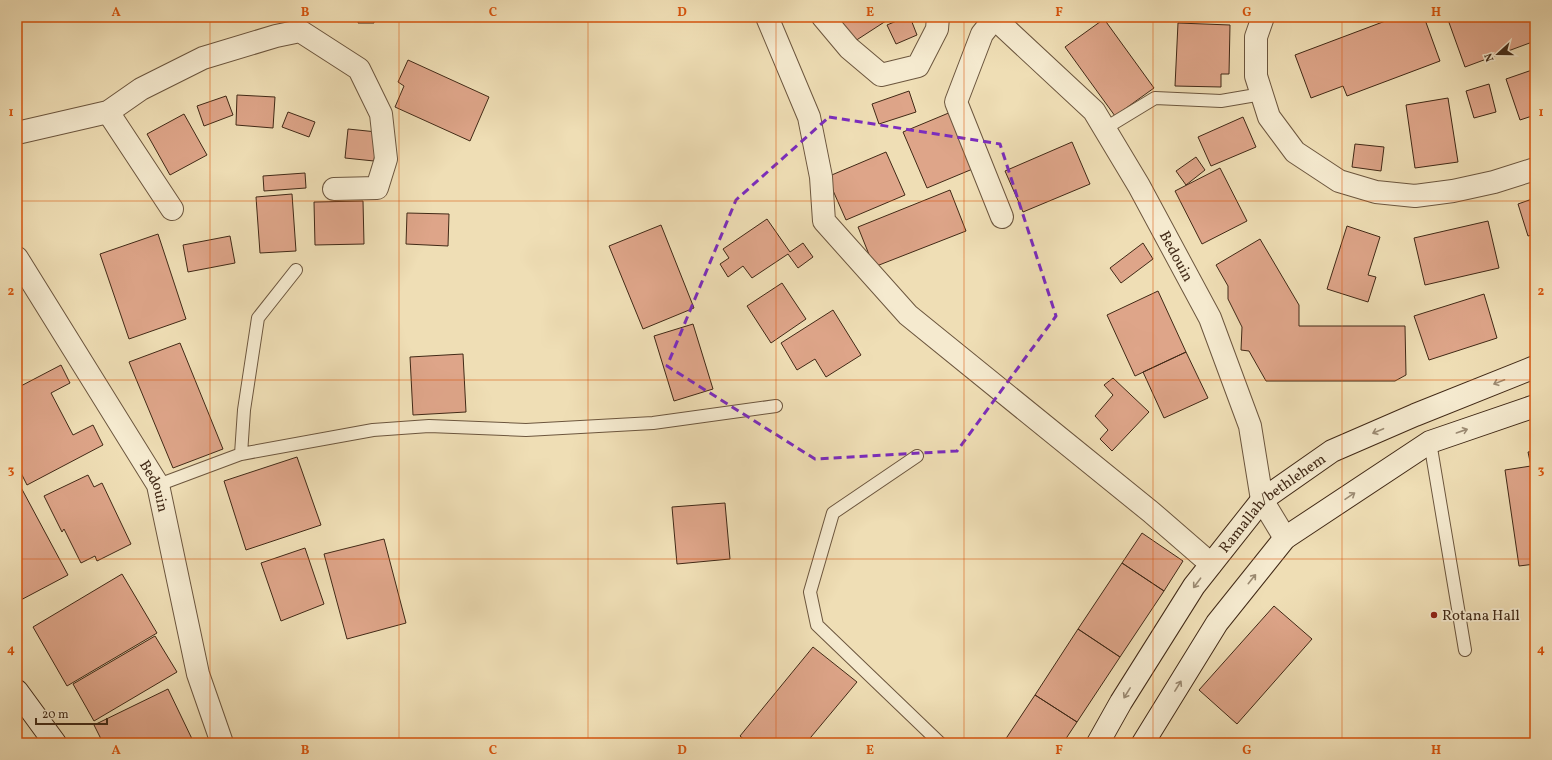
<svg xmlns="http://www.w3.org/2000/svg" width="1552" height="760" viewBox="0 0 1552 760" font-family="Vollkorn,serif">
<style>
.building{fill:#dea589;stroke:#412916}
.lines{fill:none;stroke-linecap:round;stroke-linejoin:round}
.lane-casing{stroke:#6c563e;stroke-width:14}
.street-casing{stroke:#6c563e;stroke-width:24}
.secondary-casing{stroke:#412916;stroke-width:24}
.lane{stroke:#f5eacf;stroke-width:12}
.street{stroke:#f5eacf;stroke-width:22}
.secondary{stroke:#f5eacf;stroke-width:22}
.oneway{stroke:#9b8a72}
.marked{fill:none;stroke:#7b2cbf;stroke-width:3;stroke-dasharray:8 5;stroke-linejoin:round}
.grid{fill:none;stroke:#d7540d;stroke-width:1;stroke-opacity:0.55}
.poi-dot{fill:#8f2418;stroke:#f5eacf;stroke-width:1.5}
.labels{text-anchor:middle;stroke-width:3.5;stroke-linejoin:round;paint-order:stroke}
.street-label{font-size:15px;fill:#412916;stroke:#f5eacf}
.poi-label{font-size:15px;fill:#412916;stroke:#f5eacf;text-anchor:start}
.neatline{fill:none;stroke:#d7540d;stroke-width:1.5}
.grid-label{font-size:13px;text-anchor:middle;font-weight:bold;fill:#d7540d}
</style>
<rect width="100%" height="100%" fill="#efdeb5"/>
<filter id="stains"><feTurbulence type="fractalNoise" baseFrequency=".005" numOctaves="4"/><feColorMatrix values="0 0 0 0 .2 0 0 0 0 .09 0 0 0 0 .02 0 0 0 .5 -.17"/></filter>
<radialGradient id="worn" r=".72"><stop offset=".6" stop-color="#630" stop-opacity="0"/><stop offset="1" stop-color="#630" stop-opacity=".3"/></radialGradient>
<path class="building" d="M359 17H374V23H358Z
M837 17H888L889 19 852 43Z
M906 17H910L917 35 896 44 887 25Z
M1396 17H1424L1440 61 1347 96 1343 86 1311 98 1295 55Z
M1447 17H1535V41L1465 67Z
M1104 19 1154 88 1115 116 1065 47Z
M1178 23 1230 25 1229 74H1221V87L1175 86Z
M408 60 489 97 470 141 395 107 404 86 398 82Z
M1535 69V115L1520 120 1506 79Z
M1489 84 1496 112 1474 118 1466 91Z
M909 91 916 112 879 124 872 104Z
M237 95 275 97 273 128 236 125Z
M226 96 233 115 204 126 197 106Z
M1448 98 1458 162 1415 168 1406 105Z
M288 112 315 122 309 137 282 127Z
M951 112 975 168 927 188 903 132Z
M184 114 207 155 170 175 147 134Z
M1243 117 1256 147 1211 166 1198 137Z
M348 129 377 132 374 161 345 158Z
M1072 142 1090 184 1023 212 1005 171Z
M1355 144 1384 147 1381 171 1352 167Z
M886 152 905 195 846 220 827 177Z
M1196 157 1205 170 1186 185 1176 171Z
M1220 168 1247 221 1202 244 1175 191Z
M305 173 306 188 264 191 263 176Z
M950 190 966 231 874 267 858 227Z
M292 194 296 251 260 253 256 197Z
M1535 198V234L1528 236 1518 204Z
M363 201 364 244 315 245 314 202Z
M407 213 449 214 448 246 406 244Z
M767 219 790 252 803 243 813 257 798 268 788 254 752 278 743 266 728 277 720 264 729 258 723 249Z
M1488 221 1499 268 1425 285 1414 238Z
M661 225 694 308 643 329 609 246Z
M1347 226 1380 237 1368 275 1376 277 1368 302 1327 289Z
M158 234 186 319 129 339 100 254Z
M230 236 235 263 188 272 183 245Z
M1260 239 1299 305V326H1405L1406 375 1395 381H1266L1249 351 1241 350 1242 327 1228 299V286L1216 265Z
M1143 243 1153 259 1121 283 1110 268Z
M782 283 806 319 771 343 747 306Z
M1158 291 1186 352 1135 376 1107 315Z
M1484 294 1497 338 1429 360 1414 316Z
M833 310 861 355 826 377 815 359 797 370 781 343Z
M693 324 713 389 674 401 654 336Z
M180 343 223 449 173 468 129 362Z
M1186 352 1208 398 1164 418 1143 372Z
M463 354 466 412 413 415 410 357Z
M61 365 70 383 51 393 73 435 93 425 103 445 27 485 17 465V388Z
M1113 378 1149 412 1112 451 1100 439 1108 430 1095 416 1113 395 1104 385Z
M1535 451V564L1519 566 1505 470 1531 466 1528 452Z
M297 457 321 525 246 550 224 481Z
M88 475 94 487 102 483 131 544 97 561 95 556 81 563 64 529 62 532 44 496Z
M17 480 68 575 17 602Z
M725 503 730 559 677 564 672 507Z
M1142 533 1183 561 1164 591 1122 563Z
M384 539 406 623 347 639 324 554Z
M305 548 324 604 281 621 261 563Z
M1122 563 1164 591 1120 657 1078 629Z
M122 574 157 633 67 686 33 627Z
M1274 606 1312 639 1237 724 1199 690Z
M1078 629 1120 657 1077 722 1035 695Z
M155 636 177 672 94 721 73 684Z
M813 647 857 682 806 743H748L740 736Z
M168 689 194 743H103L94 725Z
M1035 695 1077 722 1063 743H1003Z"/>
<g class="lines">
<defs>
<path id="lane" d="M1104 129 1155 98 1221 101 1262 94
M1430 442 1465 650
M241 454 244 410 258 318 296 270
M917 456 833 513 810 592 817 625 940 743
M158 485 241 454 373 430 429 426 526 430 653 423 776 406"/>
<g id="street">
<path d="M767 17 809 117 821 177 824 221 908 315 1151 512 1211 564"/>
<path d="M823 17 849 48 881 75 918 66 937 29 938 17"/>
<path id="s1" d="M993 17 1094 111 1139 186 1210 318 1250 426 1262 500 1285 538"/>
<path d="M1263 17 1256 37V76L1269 117 1295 152 1339 181 1376 192 1415 196 1453 191 1494 182 1535 169"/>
<path d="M994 19 982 34 956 102 1002 217"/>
<path d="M108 112 172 209"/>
<path d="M17 133 108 112 141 89 203 58 276 36 300 31 359 69 381 114 386 159 377 188 334 189"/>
<path id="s2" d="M17 258 158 485 198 674 222 743"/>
</g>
<g id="secondary">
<path d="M17 691 55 743"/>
<path id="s3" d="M1098 743 1121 702 1194 586 1262 500 1332 451 1415 415 1535 367"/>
<path d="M1143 743 1217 623 1285 538 1430 442 1535 406"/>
</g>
</defs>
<use href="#lane" class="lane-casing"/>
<use href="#street" class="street-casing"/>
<use href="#secondary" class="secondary-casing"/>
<use href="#lane" class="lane"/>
<use href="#street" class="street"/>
<use href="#secondary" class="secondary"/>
</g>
<defs><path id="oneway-shaft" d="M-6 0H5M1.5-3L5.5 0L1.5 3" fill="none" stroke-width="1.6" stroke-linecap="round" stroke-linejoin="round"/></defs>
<g class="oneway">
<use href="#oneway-shaft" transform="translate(1499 382) rotate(158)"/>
<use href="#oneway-shaft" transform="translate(1378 431) rotate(157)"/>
<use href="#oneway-shaft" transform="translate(1462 431) rotate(-19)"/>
<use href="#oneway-shaft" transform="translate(1350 496) rotate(-34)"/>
<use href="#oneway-shaft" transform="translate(1252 579) rotate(-51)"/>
<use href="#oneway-shaft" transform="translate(1197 583) rotate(127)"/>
<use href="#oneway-shaft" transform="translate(1178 686) rotate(-58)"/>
<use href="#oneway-shaft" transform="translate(1127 693) rotate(122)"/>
</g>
<path class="marked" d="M829 117 1000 144 1056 316 957 451 815 459 667 366 736 200Z"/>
<path class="grid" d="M210 17V743M399 17V743M588 17V743M776 17V743M964 17V743M1153 17V743M1342 17V743M17 201H1535M17 380H1535M17 559H1535"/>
<circle class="poi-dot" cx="1434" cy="615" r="4"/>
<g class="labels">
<g class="street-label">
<text dy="5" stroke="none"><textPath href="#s1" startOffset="305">Bedouin</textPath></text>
<text dy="5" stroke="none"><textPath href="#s2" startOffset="267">Bedouin</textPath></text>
<text dy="5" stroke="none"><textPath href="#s3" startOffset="299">Ramallah/bethlehem</textPath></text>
</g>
<g class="poi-label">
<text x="1442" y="620">Rotana Hall</text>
</g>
</g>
<rect width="1552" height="760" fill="none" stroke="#efdeb5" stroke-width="44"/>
<g transform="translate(1498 54) rotate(249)" stroke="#f5eacf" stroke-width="3" paint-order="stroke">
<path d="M0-3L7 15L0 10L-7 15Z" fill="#412916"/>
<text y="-6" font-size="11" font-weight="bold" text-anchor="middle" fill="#412916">N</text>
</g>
<path d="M36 718v6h71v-6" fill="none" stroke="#412916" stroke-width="2"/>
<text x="42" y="718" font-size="12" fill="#412916" stroke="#f5eacf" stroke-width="3" paint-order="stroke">20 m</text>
<rect x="22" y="22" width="1508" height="716" class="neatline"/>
<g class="grid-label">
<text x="116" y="16">A</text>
<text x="305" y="16">B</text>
<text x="493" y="16">C</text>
<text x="682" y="16">D</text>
<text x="870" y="16">E</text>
<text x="1059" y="16">F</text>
<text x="1247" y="16">G</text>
<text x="1436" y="16">H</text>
<text x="11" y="116">1</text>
<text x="1541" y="116">1</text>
<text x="11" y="295">2</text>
<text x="1541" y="295">2</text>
<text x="11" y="474">3</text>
<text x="1541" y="474">3</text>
<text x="11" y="653">4</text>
<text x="1541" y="653">4</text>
<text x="116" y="754">A</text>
<text x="305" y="754">B</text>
<text x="493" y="754">C</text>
<text x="682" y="754">D</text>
<text x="870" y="754">E</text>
<text x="1059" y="754">F</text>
<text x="1247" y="754">G</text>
<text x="1436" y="754">H</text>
</g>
<rect width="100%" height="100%" filter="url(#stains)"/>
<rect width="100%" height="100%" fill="url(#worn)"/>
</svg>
